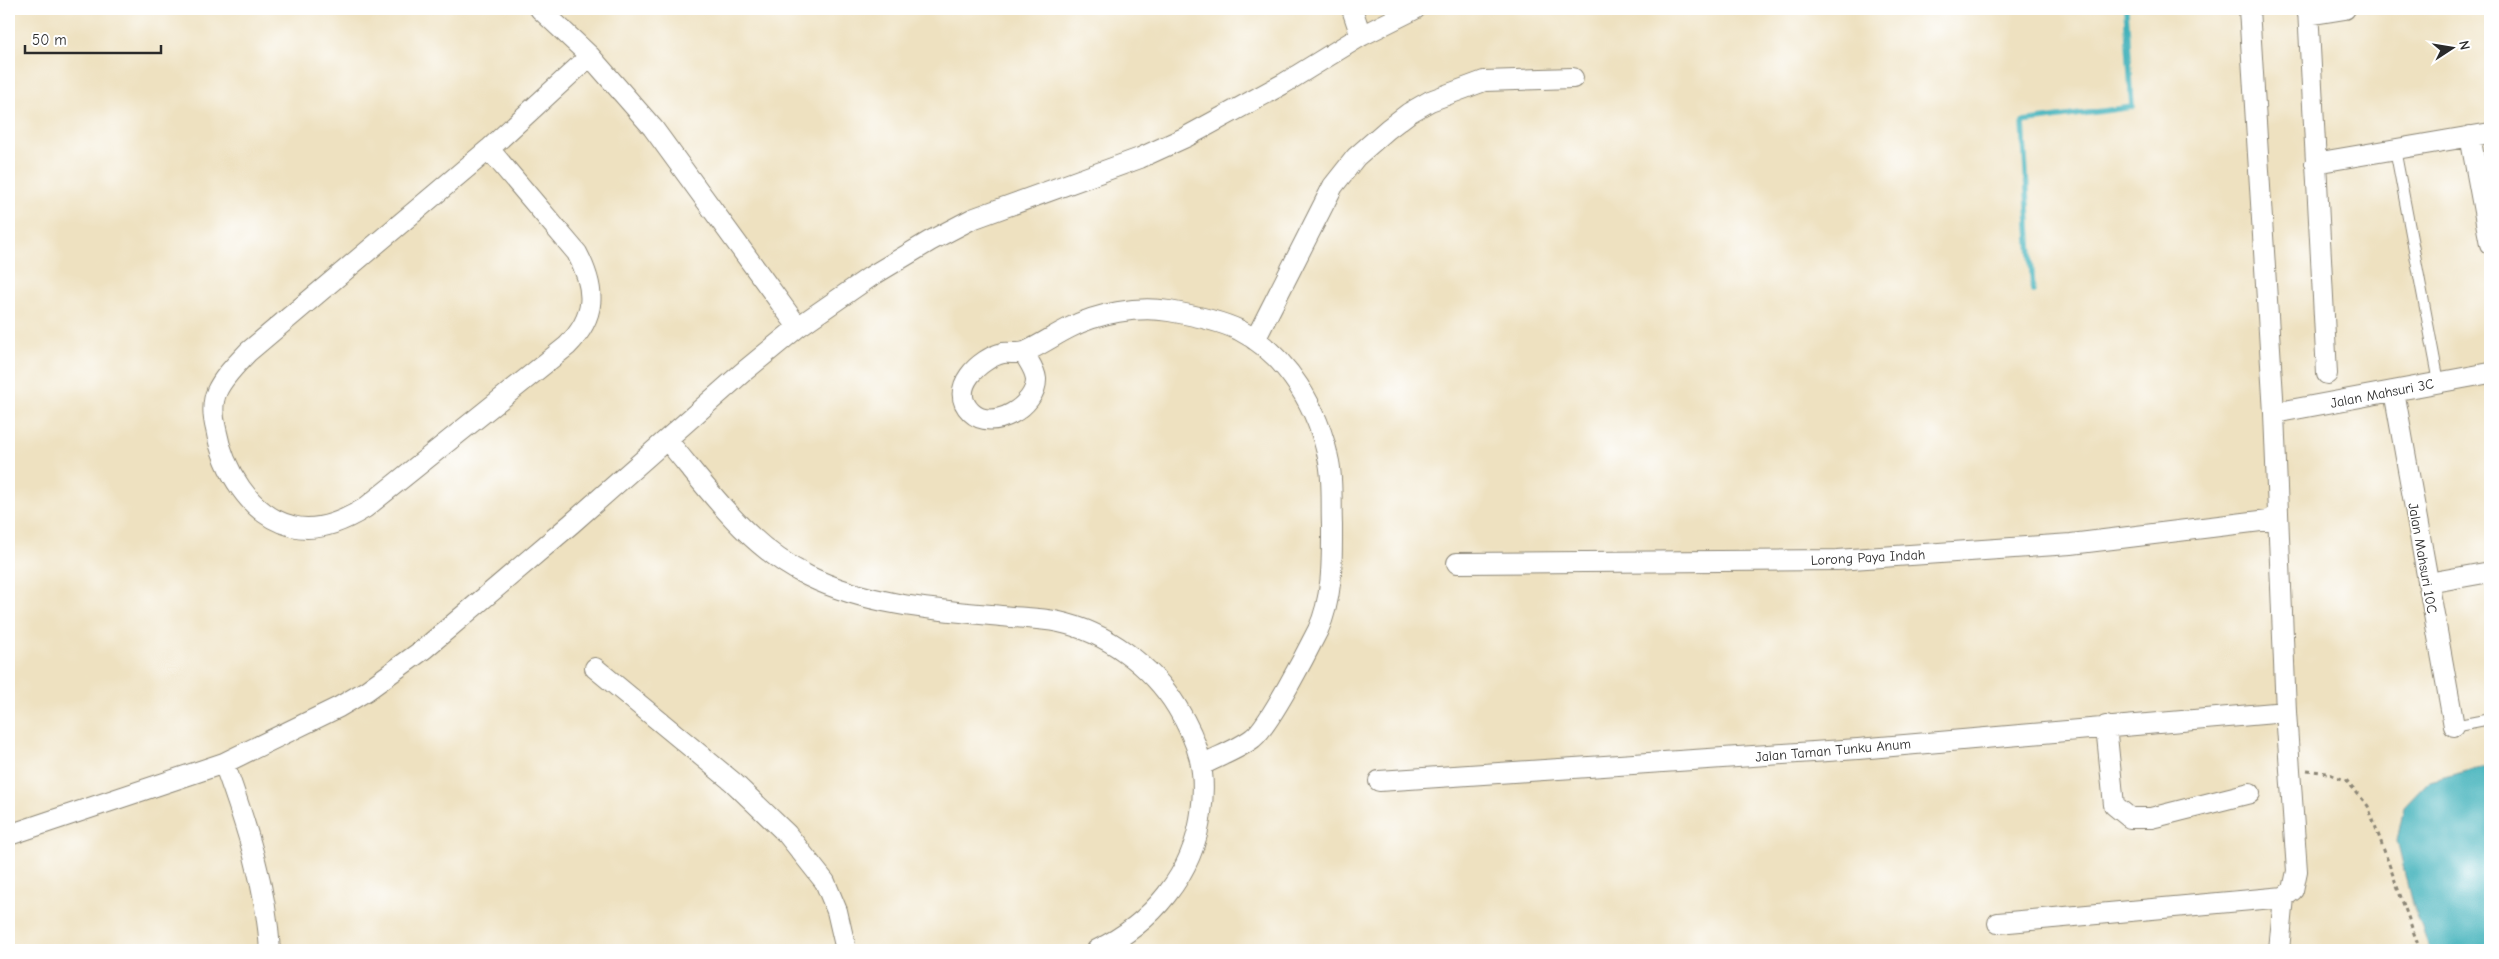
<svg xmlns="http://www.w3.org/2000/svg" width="2499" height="959" viewBox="0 0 2499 959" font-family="'Comic Neue',sans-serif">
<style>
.water{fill:#42b2bb;stroke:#366e73}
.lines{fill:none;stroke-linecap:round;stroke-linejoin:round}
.stream{stroke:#42b2bb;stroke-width:5.5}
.lane-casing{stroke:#8c8676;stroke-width:12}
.street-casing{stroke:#8c8676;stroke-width:22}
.path{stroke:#8c8676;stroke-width:3;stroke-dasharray:4 4;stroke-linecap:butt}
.lane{stroke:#fff;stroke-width:10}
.street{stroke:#fff;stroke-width:20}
.labels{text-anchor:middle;stroke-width:4;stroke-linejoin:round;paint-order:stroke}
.street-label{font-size:14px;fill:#2b2b2b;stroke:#fff}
</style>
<rect width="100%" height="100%" fill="#fff"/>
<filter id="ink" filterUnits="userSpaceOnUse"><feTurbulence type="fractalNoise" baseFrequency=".02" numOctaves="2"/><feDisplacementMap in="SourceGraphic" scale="10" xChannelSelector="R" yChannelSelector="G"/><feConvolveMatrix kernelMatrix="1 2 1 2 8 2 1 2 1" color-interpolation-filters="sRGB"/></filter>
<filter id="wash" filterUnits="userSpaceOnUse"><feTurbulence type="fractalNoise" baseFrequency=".0096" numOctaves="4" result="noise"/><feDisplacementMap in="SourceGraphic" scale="20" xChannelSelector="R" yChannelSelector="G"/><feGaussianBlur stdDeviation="1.12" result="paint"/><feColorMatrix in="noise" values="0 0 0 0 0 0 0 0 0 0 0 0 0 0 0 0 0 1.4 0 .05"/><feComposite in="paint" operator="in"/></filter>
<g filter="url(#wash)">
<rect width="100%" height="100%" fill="#eee1c0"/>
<path class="water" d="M2490 765V950H2430L2411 899 2397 841 2404 807 2429 781Z"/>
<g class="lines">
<path class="stream" d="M2033 291 2023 122 2132 107 2126 9"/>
</g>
</g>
<g filter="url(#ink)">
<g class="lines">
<defs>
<path id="lane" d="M2395 149 2439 382
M2454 726 2490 719"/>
<path id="street" d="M540 9 590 56 653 128 798 327
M1352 9 1361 36
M2308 9 2327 374
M2308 15 2345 9
M2470 136 2490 244
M489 149 577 253C596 289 597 316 567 346L365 508C344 521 317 533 292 526 250 516 223 468 216 429 213 417 212 402 217 391 224 376 237 364 248 352L489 149 590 56
M2315 163 2490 133
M1255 340 1333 186 1356 157 1388 129 1409 113 1430 101 1484 81 1573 78
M1024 353C1028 361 1035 369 1036 379 1037 406 992 433 971 412 947 389 980 358 1003 353 1011 352 1020 355 1027 351 1042 344 1055 335 1069 328 1098 313 1137 306 1169 311 1192 315 1218 320 1239 330 1288 355 1319 410 1329 462 1333 482 1331 504 1332 525 1332 560 1333 597 1318 630 1308 650 1269 726 1253 738 1239 749 1219 756 1202 765
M2394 391 2454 726
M2274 413 2490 373
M667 440C709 490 748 547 808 576 867 605 936 610 1001 616 1020 618 1040 618 1059 622 1106 632 1152 666 1177 707 1199 743 1207 771 1201 813 1194 874 1151 924 1097 950
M1457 563 1837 560 2071 544 2277 519
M2428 583 2490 572
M595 668 733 782 787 834 825 882 837 911 846 950
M2106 726 2114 805 2130 818H2151L2250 793
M224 763C246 824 266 885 270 950
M1379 781 1858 749 2286 712
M9 835 224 763 339 707 366 691 424 649 571 524 742 373 798 327 870 277 930 241 972 219 1140 158 1186 137 1283 84 1361 36 1415 9
M1998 923 2284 897 2293 890 2297 871 2286 712 2274 413 2249 9
M2279 950 2284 897"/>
</defs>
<use href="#lane" class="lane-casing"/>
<use href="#street" class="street-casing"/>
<path class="path" d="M2307 770 2327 773 2347 781 2368 806 2420 950"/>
<use href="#lane" class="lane"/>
<use href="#street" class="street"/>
</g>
</g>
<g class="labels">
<g class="street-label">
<text transform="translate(2382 393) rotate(-11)" y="5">Jalan Mahsuri 3C</text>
<text transform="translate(1868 557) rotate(-3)" y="5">Lorong Paya Indah</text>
<text transform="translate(2423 558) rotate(80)" y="5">Jalan Mahsuri 10C</text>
<text transform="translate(1833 750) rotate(-5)" y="5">Jalan Taman Tunku Anum</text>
</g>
</g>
<rect width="2499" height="959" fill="none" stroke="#fff" stroke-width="30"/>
<g transform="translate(2452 48) rotate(78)" stroke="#ffffff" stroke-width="4" paint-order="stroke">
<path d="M0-4L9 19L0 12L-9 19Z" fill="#2b2b2b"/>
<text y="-8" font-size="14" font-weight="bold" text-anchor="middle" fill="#2b2b2b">N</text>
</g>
<path d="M25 45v8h136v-8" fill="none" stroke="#2b2b2b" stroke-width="2.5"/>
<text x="32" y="45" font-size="15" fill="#2b2b2b" stroke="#ffffff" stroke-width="4" paint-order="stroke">50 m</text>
</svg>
